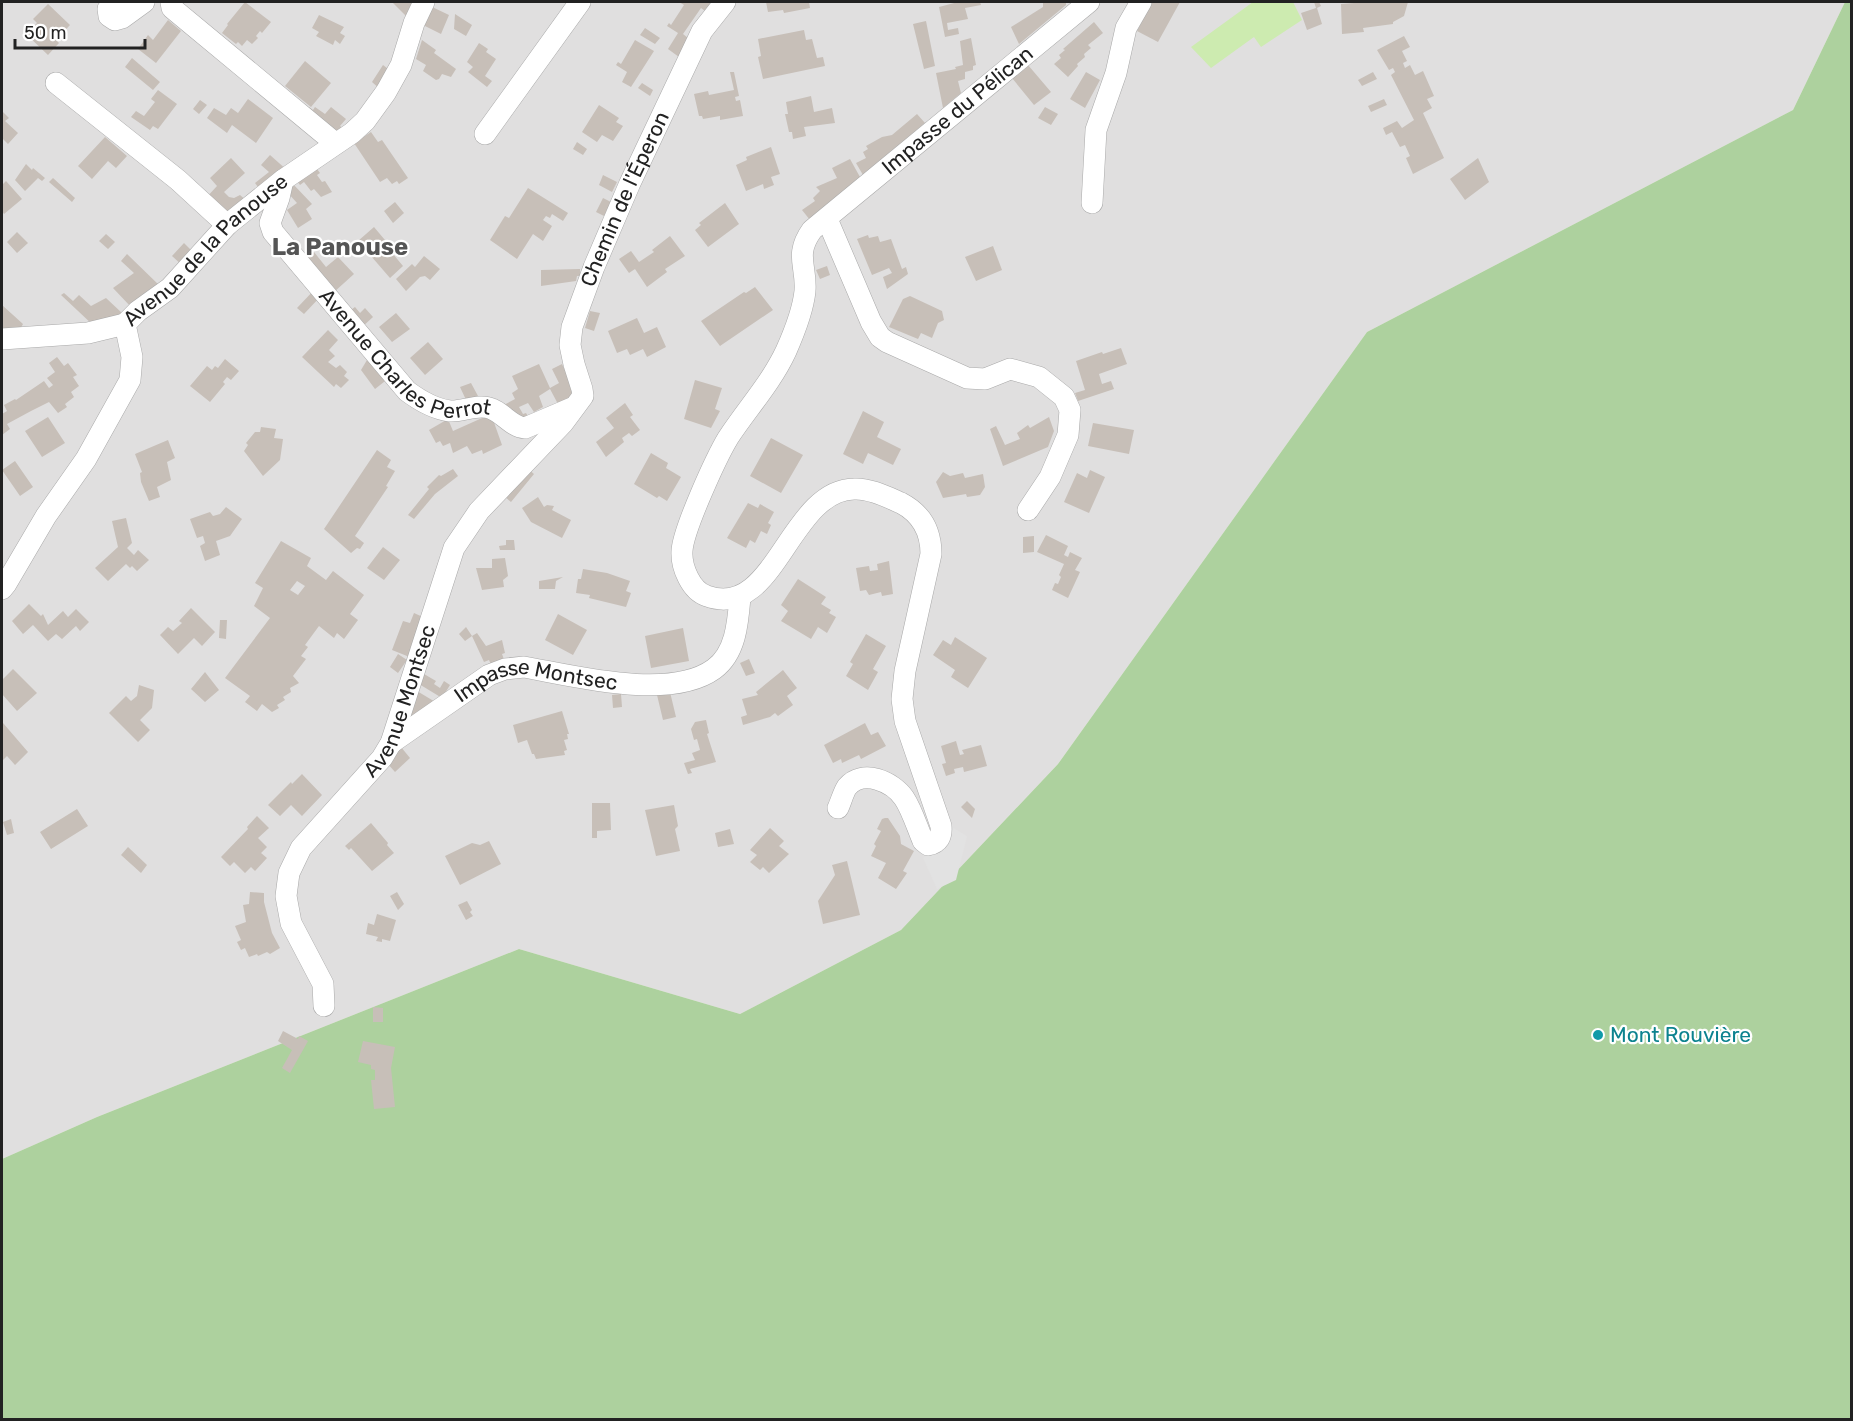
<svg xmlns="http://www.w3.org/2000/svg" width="1853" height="1421" viewBox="0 0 1853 1421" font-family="Rubik,sans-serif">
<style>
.residential{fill:#e0dfdf}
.grass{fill:#cdebb0}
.forest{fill:#add19e}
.parking{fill:#e2e2e2}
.building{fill:#c7bfb8;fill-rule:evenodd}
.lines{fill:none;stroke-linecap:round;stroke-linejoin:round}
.minor-casing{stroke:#a9a9a9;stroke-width:22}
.minor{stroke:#fff;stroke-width:21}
.culture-dot{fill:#0f9aa8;stroke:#fff;stroke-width:2}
.labels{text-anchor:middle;stroke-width:4.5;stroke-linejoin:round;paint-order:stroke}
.street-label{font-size:21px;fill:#222;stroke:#fff}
.culture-label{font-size:21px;fill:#0d838f;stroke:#fff;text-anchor:start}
.quarter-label{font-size:24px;font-weight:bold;fill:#555;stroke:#fff}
</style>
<rect width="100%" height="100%" fill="#f2efe9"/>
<path class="residential" d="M2 2H1845L1793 110 1367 332 1058 764 901 930 740 1014 519 949 97 1117 2 1159Z"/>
<path class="grass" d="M1253 2H1293L1302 20 1261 47 1254 37 1211 68 1191 47Z"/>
<path class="forest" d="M1845 2H1851V1419H2V1159L97 1117 519 949 740 1014 901 930 1058 764 1367 332 1793 110Z"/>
<path class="parking" d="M952 827 967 836 956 880 937 889 923 858Z"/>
<path class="building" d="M245 2 271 22 262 33 260 31 256 36 258 38 252 44 247 40 242 46 238 42 236 44 222 33 228 25 227 24Z
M392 2H416L408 18Z
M679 2 704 3 713 2 705 11 701 8 683 34 688 38 679 57 668 49 678 33 667 26 669 23 671 25 684 5Z
M766 2H809L810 8 784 13 783 10 768 12Z
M958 2H980L981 5 965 8 968 19 947 23 948 30 958 28 959 34 945 37 939 7Z
M1043 2H1066V5L1019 44 1011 27 1043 7Z
M1152 2H1180L1158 42 1137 31Z
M1314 2H1319L1321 6 1317 8 1322 24 1307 30 1301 13 1316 8Z
M1367 2H1408L1404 16 1393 22V24L1363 28 1364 32 1342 34 1341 4Z
M48 4 70 25 56 40 59 43 48 55 26 34 37 23 33 19Z
M428 5 449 15 441 34 421 24Z
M455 14 472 25 466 36 454 29Z
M319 15 344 27 340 33 345 36 340 44 335 40 333 45 316 36 319 32 312 28Z
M168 20 181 31 156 63 138 49 148 35 153 40Z
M926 21 935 66 924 69 913 24Z
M1094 22 1103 33 1088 45 1091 48 1084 54 1085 57 1077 64 1078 66 1068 77 1054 64 1061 58 1059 55 1065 50 1063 49Z
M645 28 660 38 655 44 640 35Z
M804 30 806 40 812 39 817 58 823 57 825 66 763 79 758 57 761 56 758 39Z
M1404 36 1410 47 1402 51 1407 61 1403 63 1405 68 1410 65 1415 75 1423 71 1434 96 1427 99 1432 108 1423 113 1444 158 1413 174 1406 158 1410 156 1405 145 1400 147 1392 132 1386 135 1383 128 1397 121 1402 128 1414 120 1391 75 1395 72 1393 68 1389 70 1377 50Z
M971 38 976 65 973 66V70L965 72V79L958 81 961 93 943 108 936 73 956 69 955 67 963 65 960 41Z
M422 40 436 50 434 53 456 69 451 77 442 74 439 79 436 80 423 71 426 65 416 59Z
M635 40 654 51 631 87 622 82 627 72 616 65 618 62 621 64Z
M479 43 488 49 486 52 496 59 485 76 492 81 487 87 468 72 473 67 467 62Z
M132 58 160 82 153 90 125 67Z
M305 61 331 83 311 107 285 86Z
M383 65 392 72 381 90 372 82Z
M1028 65 1051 92 1034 105 1012 78Z
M730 72H734L739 96 735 97 736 101 740 100 743 116 720 120V116L703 119 702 116H699L694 94 708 91 709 95 734 90Z
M1086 72 1100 80 1085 108 1070 99Z
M1373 72 1377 79 1362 86 1358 80Z
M642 83 653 90 650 96 638 88Z
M158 90 177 104 158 129 153 126 150 130 131 117 136 111 144 116 155 102 151 99Z
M811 96 814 112 832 108 835 123 804 127 806 136 793 139 792 132H789L785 114H788L786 102Z
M248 99 273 118 256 143 232 125 227 133 207 118 214 108 226 115 231 108 238 113Z
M1384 99 1387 105 1371 112 1368 106Z
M200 100 207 105 199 114 193 109Z
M599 105 619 118 616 122 623 126 613 141 602 135 597 142 582 132Z
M309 107 313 110 315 107 325 114 331 107 346 119 340 126 346 131 335 138 304 112Z
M1045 107 1058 114 1051 125 1038 118Z
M2 111 9 118 5 121 18 133 8 144 2 138Z
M917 114 925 123 863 175 856 163 866 158 863 152 868 149 866 146 882 137 892 135Z
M371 132 378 142 382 140 408 178 399 184 397 181 392 184 387 178 380 182 354 143Z
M105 137 127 156 116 168 108 161 92 179 78 166Z
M577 142 587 149 583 155 573 149Z
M771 147 780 174 771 177 774 185 764 189 763 184 746 191 736 165 747 160 746 157Z
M270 155 288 171 261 191 255 183 269 172 261 165Z
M231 158 245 173 224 192 229 197 234 198 240 195 248 202 229 218 205 199 217 186 210 178Z
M1478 158 1489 182 1465 200 1450 179Z
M850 159 860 177 810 220 802 210 815 201 813 198 820 191 816 187 837 178 832 168Z
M26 164 32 170 33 168 45 178 42 181 38 178 25 191 15 180Z
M314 165 320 173 317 175 322 182 325 181 332 192 321 197 314 189 311 191 304 182 300 185 296 180Z
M603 175 617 182 612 192 599 185Z
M53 178 75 198 72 202 49 182Z
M6 181 22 199 4 214 2 211V185Z
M293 184 312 204 306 209 312 219 298 228 287 210 297 203 288 193Z
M528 188 568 213 563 221 552 214 550 218 546 216 543 220 552 226 543 241 533 234 517 259 490 240 505 216 509 218Z
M603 198 611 202 604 216 596 212Z
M395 202 404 213 393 223 384 211Z
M725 203 739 224 708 247 695 230 701 225 699 223Z
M374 227 390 246 388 248 403 266 390 278 358 241Z
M17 232 28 243 17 253 7 242Z
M106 234 115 242 108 249 99 241Z
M868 235 869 238 878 236 880 242 891 239 902 269 906 267 908 274 887 289 883 277 892 273 889 268 872 275 857 239Z
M670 236 685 256 665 269 667 272 647 287 635 269 629 273 619 259 631 251 639 262 654 252 652 250Z
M184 243 195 254 183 266 172 256Z
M993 246 1002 270 976 281 965 257Z
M314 252 326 267 338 257 354 274 333 293 303 260Z
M127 254 161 287 131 307 113 288 134 273 121 261Z
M424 256 440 269 430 280 425 276 420 277 406 291 396 279 412 264 415 267Z
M827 266 830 275 820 279 816 270Z
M580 269V276H577L576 281 541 286V270Z
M755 287 773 310 720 346 701 321 744 292 746 293Z
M315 289 321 296 304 314 297 308Z
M64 293 73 301 79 295 91 306 106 298 122 313 108 322 94 326 61 295Z
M910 296 942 311 944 320 938 323 932 338 921 333 918 339 889 327 903 299Z
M2 305 23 324 18 333 2 334Z
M355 307 360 313 365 308 373 317 361 328 348 312Z
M590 311 600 313 594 331 585 328Z
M396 313 410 329 392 342 379 327Z
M637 318 644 333 657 327 666 347 647 357 643 349 630 355 627 349 617 353 608 331Z
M328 330 338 340 329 350 335 356 328 362 336 368 340 365 347 372 344 376 349 380 341 388 336 384 334 387 302 357Z
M428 342 443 359 425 375 410 358Z
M1121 348 1127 364 1099 374 1102 384 1111 381 1114 389 1078 401 1075 393 1085 390 1076 361 1102 352 1103 354Z
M370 355 389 378 375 389 361 370Z
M57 357 64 366 68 363 77 375 73 377 79 386 71 392 74 397 65 404 67 407 58 413 49 402 31 411 7 424 10 429 2 435V414L7 411 4 405 15 399 16 400 44 381 49 388 53 385 47 378 55 372 49 363Z
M225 359 239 371 231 380 227 377 223 382 225 384 210 402 190 386 207 366 212 370 215 366 218 368Z
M539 364 550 388 559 383 552 369 562 364 576 394 558 404 550 389 539 396 543 407 534 412 528 403 519 407 523 414 526 413 529 418 522 422 504 405 515 399 512 393 518 389 512 376Z
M695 380 722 388 715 409 720 411 711 428 684 419Z
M471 383 478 396 467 402 460 387Z
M625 403 633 415 630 417 640 430 632 436 629 433 622 438 624 442 606 457 596 442 614 428 606 418Z
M863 411 884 422 877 437 901 449 893 465 868 453 863 464 843 454Z
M491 414 502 445 483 454 482 450 472 454 467 446 453 453 450 443 443 446 440 441 436 443 429 430 448 419 453 431Z
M48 417 65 443 42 457 25 431Z
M1049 417 1054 431 1048 447 1003 466 990 429 996 426 1005 445 1020 439 1017 433 1028 425 1030 428Z
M1093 423 1134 430 1129 454 1088 446Z
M261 427 276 429 274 438 283 439 280 460 263 476 244 451 248 445 246 443 255 432H260Z
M771 438 803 455 781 493 750 476Z
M168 440 175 458 167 462 171 480 157 487 160 497 149 501 141 482 140 473 142 472 135 454Z
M377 450 391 460 387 467 395 471 386 486 388 487 355 536 364 543 360 549 357 548 351 553 324 529Z
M651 453 668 463 666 468 681 477 667 501 659 496 657 498 634 484Z
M15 461 33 487 20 496 2 470Z
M527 468 534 474 511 502 503 495Z
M453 469 458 476 435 494 414 519 408 515 429 489 427 487 439 475 441 476Z
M1090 470 1105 477 1089 513 1064 502 1077 473 1087 478Z
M943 472 950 476 963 473 965 478 983 474 985 487 980 495 967 497 966 494 943 498 936 482Z
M538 497 544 507 547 505 554 506 552 510 571 520 562 538 531 522 522 508Z
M748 503 758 508 760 504 774 512 768 523 771 525 767 534 761 531 755 543 750 540 746 548 727 538Z
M226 507 242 519 230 536 216 541 220 555 205 561 200 546 205 543 203 536 197 538 190 519 210 512 213 516 220 514Z
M126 518 132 543 127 548 134 555 138 550 149 560 137 571 132 566 130 568 126 564 108 581 95 568 118 547 112 521Z
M1046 535 1068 546 1064 555 1068 557 1070 552 1082 558 1075 570 1080 572 1068 598 1052 590 1055 583 1058 584 1061 577 1059 575 1064 564 1037 552Z
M1034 536V552L1023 553V537Z
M506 540H514L515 550H500L499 546 506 545Z
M281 541 311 558 307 566 326 580 333 571 364 595 350 614 358 620 344 639 337 633 334 638 319 626 305 645 308 647 301 656 306 659 293 676 299 683 290 688 291 692 283 697 285 700 277 705 279 708 272 712 262 704 257 711 245 702 250 696 225 678 270 618 254 606 263 588 255 583ZM297 581 305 586 298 595 290 590Z
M383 547 400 560 384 580 367 568Z
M505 558 508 576 503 580 504 587 482 590 476 568H492V559Z
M889 561 893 594 882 596 881 592 869 595 866 590 860 591 856 568 869 566 870 571 878 570 877 564Z
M583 569 607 573 630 581 626 591 631 593 626 607 589 598 590 595 576 593 578 579H581Z
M563 577 556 581 555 589H539V581Z
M798 579 826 597 821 604 831 610 829 613 836 617 827 633 818 627 811 639 781 621 788 611 781 605Z
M29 604 41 616 43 614 48 625 63 611 68 617 76 609 89 622 80 631 76 626 62 639 56 634 48 641 33 625 23 634 12 621Z
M191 608 215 632 202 646 194 638 178 654 160 635 168 627 173 631 182 623 179 621Z
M414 613 425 618 412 658 392 650 403 621 410 623Z
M558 614 587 630 573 655 545 640Z
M220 620H227L226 639 219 638Z
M466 627 472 636 477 633 486 646 502 640 505 653 502 654 505 662 492 667 489 660 484 662 472 636 465 641 459 634Z
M683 628 689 661 651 668 645 636Z
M866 634 886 646 873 669 878 672 868 690 846 676 853 664 850 662Z
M955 637 987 658 968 688 951 677 955 670 933 655 943 640 951 645Z
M398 654 407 660 398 673 390 667Z
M749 659 755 673 746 676 740 663Z
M13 669 37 693 17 711 2 694V680Z
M783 670 797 688 787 696 793 705 778 716 775 713 770 717 743 725 741 717 747 715 742 699 758 695 756 692Z
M205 672 219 690 205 702 191 689Z
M424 674 436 681 434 684 440 688 444 681 450 685 442 698 419 684Z
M139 685 154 690 152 708 140 720 150 730 138 742 109 713 126 696 131 701 137 696Z
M412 688 437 703 401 726Z
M670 692 676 717 663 720 657 695Z
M621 694 622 707 613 708 612 695Z
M562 711 569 734H567L568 739 564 740 567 750 564 751 565 755 536 759 534 754H532L527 740 518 743 513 725Z
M706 720 709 733 707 734 716 762 690 769 692 773 688 774 684 763 695 760 692 753 700 750 697 739 694 740 691 729 695 722Z
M3 723 28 752 15 765 7 756 2 761Z
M865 723 871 735 878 732 886 746 861 759 859 755 842 763 841 759 833 763 824 745Z
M956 741 960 755 964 754 962 750 981 745 987 766 964 772 963 767 954 769 955 773 946 776 942 764 946 763 941 746Z
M401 747 410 758 395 772 387 763Z
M302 774 322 795 302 816 291 805 280 816 268 805 291 782 292 784Z
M967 801 975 809 972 818 961 807Z
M592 803H610L611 830 597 831V838H592Z
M674 805 678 826 675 829 680 851 656 856 645 810Z
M77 809 88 826 51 849 40 832Z
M257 816 269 828 258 838 267 847 261 853 267 858 255 871 251 867 245 873 234 862 230 866 221 857 248 829 247 827Z
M885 818H888L900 836 901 844 914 851 903 871 907 873 896 889 878 878 886 863 871 856 876 846 874 844 881 831 877 829 882 819Z
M11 819 14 833 7 835 3 822Z
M371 823 388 843 387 845 394 853 372 871 351 848 349 850 345 846Z
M770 828 784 841 779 846 789 854 769 873 763 867 760 870 750 862 757 855 750 850Z
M730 829 734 844 718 847 715 833Z
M489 841 501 864 460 885 445 856 472 843 480 845Z
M128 847 147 865 141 873 121 855Z
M847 861 860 915 823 924 818 901 835 875 832 865Z
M250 892 264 893V902L272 933 280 948 270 954 267 952 258 956 257 954 249 957 245 948 241 950 237 942 241 940 235 926 246 922 243 905 249 904Z
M397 892 404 904 398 910 390 896Z
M467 901 472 910 470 912 473 916 466 920 458 905Z
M377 914 396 920 390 941 382 939V942L376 941 378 937 366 934 368 923 374 925Z
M373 1007 383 1008V1022H373Z
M283 1031 298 1039 299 1036 308 1041 290 1073 282 1068 292 1050 278 1041Z
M363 1041 395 1047 391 1068 395 1107 374 1109 371 1080H375V1070L371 1069V1065L358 1062Z"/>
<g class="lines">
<defs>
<g id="minor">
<path d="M115 2 108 9 109 16 115 20 122 18 144 2"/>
<path d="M171 2 172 8 335 143"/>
<path d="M56 83 178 180 227 225"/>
<path d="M485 134 580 2"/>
<path id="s1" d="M283 180 279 198 270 223 273 232 407 391C419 400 434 409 450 411 463 412 479 403 492 409 504 414 512 427 525 428L572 408"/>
<path d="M1092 203 1096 130 1116 73 1126 28 1141 2"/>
<path d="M827 219 871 322 880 337 887 342 967 378 985 379 1010 369 1039 377 1064 397 1070 410 1068 435 1050 477 1028 510"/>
<path d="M2 339 88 333 125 324"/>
<path id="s2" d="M2 589 6 584 46 516 86 459 130 380 132 357 125 324 138 311 170 288 227 225 283 180 352 133 365 121 386 92 401 65 414 23 424 2"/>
<path id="s3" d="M391 743 489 675 505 669 524 667C575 676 670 701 714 669 736 653 738 622 740 597"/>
<path id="s4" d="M838 808C841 802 843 793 847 787 863 768 893 782 904 798 912 810 917 827 923 841L928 845C939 843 942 836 941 826L905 721 902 699 905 671 931 554C931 532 922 514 901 503 887 497 869 488 854 489 789 490 775 621 707 596 691 591 681 567 682 551 683 530 716 458 728 438 747 409 771 383 786 351 794 333 803 311 805 291 807 266 794 255 812 230L1089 2"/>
<path id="s5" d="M324 1006 323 984 291 923 286 896 289 873 301 848 382 758 391 743 454 548 479 511 563 423 583 396 582 389 574 364 570 345 572 327 594 267 630 183 702 31 725 2"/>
</g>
</defs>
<use href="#minor" class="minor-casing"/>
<use href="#minor" class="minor"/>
</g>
<circle class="culture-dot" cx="1598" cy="1035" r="6"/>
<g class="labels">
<g class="street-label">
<text dy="7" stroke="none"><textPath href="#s4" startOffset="1353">Impasse du Pélican</textPath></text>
<text dy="7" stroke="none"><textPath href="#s5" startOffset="922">Chemin de l'Éperon</textPath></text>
<text dy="7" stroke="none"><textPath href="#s2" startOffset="412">Avenue de la Panouse</textPath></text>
<text dy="7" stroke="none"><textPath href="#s1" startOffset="242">Avenue Charles Perrot</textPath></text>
<text dy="7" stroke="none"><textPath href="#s3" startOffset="165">Impasse Montsec</textPath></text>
<text dy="7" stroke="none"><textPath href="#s5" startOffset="350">Avenue Montsec</textPath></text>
</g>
<g class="culture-label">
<text x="1610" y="1042">Mont Rouvière</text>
</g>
<g class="quarter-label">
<text x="340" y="255">La Panouse</text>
</g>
</g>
<rect width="1853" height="1421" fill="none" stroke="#222222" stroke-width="6"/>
<path d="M15 39v9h130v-9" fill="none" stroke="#222222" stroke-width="3"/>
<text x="24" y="39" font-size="18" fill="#222222" stroke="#ffffff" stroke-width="4.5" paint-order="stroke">50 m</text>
</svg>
